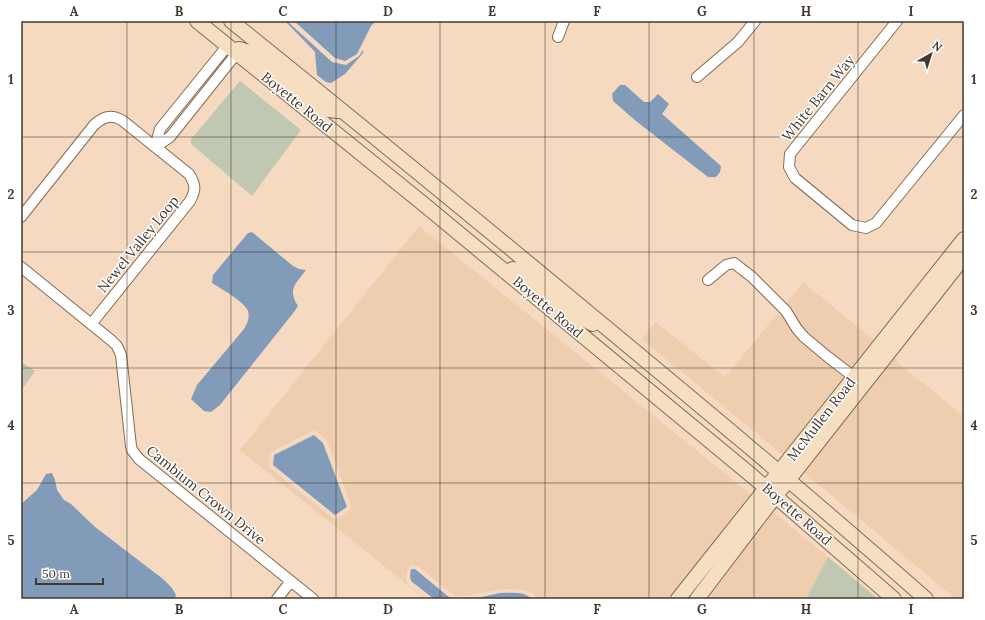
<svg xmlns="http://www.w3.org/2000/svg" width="985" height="620" viewBox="0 0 985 620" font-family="Lora,serif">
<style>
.built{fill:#efceb0;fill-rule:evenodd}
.green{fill:#c1c8b1}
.water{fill:#819bb9}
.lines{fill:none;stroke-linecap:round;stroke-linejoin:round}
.street-casing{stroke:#836b55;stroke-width:12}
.secondary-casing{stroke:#836b55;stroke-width:16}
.street{stroke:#fff;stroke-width:10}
.secondary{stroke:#f6dfc1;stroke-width:14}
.grid{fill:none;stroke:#44392f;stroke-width:1;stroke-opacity:0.55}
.labels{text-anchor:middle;stroke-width:3;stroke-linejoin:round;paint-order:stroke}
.street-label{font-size:14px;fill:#44392f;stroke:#fff}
.neatline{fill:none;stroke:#44392f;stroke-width:1.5}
.grid-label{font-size:13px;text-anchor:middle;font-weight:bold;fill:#44392f}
</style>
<rect width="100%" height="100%" fill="#f5dac1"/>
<path class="built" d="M419 226 753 496 672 599H538L532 593 524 590 514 589H501L466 596H457L452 594 418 566 411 565 408 568 406 576 407 583 426 599H425L240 450ZM312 431H316L327 441 351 505V509L349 511 335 520 269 467V455L271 452Z
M803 282 876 342 854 370 831 353 808 333 801 326 790 308 786 304Z
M779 312 793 333 800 341 824 361 847 379 785 457 642 339 655 322 725 377Z
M893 356 896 358 897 362 964 416V599H956L802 471Z
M771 510 828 557 806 599H703Z"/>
<path class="green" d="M240 81 301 130 252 196 191 144V139Z
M21 362 35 371 21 391Z
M828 557 878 599H806Z"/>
<path class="water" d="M285 21H287L332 62 346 65 359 56 363 50V53L345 74 331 83 326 82 317 75 315 52Z
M294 21H376L371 26 357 54 345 61 335 58Z
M620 85H625L644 102H650L658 94 669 104 662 114 721 166 720 172 716 177H708L636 121 613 101 612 94Z
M252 232 293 266 299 269 306 270C296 283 287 290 298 306L294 312 220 405 211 412 204 411 191 399 197 385 244 329C247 324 250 318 248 311 245 302 220 288 212 283L213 275 248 233Z
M314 435 323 443 347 507 335 515 273 465 274 455Z
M52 473 55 480 57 490 64 500 71 504 95 527 163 579 172 588 176 595 174 599H21V504L37 490 46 474Z
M411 569H415L450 598 453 599H434L411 581 410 576Z
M500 593C511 593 524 591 532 599H472Z"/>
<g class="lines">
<defs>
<path id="street" d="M897 21 790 154 789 167 795 178 852 225 866 228 876 223 964 115
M558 37 564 21
M697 77 738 42 755 21
M155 147 160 129 228 45
M155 147 170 137 237 53
M21 217 94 125C104 116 112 114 123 121L189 174C196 185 196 190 190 201L92 323
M21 267 112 341 117 346 121 355 131 446 132 450 139 459 313 599
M708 280 726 265 734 263 752 277 786 311 797 329 804 337 828 357 854 377
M277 599 291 581"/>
<path id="secondary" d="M197 21 421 202 751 475 894 599
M231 21C342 110 452 200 562 291 684 392 807 494 926 599
M239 49 249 52 266 62 321 106 329 110 338 111
M505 272 513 269 522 272 573 314 593 324
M678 599 964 239
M697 599 760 516 964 257"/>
</defs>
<use href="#street" class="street-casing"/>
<use href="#secondary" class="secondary-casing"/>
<use href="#street" class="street"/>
<use href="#secondary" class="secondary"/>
</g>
<path class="grid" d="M127 21V599M231 21V599M336 21V599M440 21V599M545 21V599M649 21V599M754 21V599M858 21V599M21 137H964M21 252H964M21 368H964M21 483H964"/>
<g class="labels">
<g class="street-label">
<text transform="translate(818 98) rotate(-51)" y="5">White Barn Way</text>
<text transform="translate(297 102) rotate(39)" y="5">Boyette Road</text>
<text transform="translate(138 244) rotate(-51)" y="5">Newel Valley Loop</text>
<text transform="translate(548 307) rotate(40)" y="5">Boyette Road</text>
<text transform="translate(821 419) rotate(-52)" y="5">McMullen Road</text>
<text transform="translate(206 495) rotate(39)" y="5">Cambium Crown Drive</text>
<text transform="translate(797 514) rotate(41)" y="5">Boyette Road</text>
</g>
</g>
<rect width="985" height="620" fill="none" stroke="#ffffff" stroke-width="44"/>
<g transform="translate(931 54) rotate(39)" stroke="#ffffff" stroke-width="3" paint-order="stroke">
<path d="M0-3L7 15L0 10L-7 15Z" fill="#44392f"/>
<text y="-6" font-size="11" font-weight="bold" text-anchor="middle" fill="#44392f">N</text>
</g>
<path d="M36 578v6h67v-6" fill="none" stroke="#44392f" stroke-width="2"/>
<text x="42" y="578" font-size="12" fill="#44392f" stroke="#ffffff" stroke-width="3" paint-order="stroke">50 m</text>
<rect x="22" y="22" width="941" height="576" class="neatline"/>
<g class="grid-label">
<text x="74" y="16">A</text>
<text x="179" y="16">B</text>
<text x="283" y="16">C</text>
<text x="388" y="16">D</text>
<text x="492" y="16">E</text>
<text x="597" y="16">F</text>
<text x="702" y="16">G</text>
<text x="806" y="16">H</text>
<text x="911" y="16">I</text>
<text x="11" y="84">1</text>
<text x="974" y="84">1</text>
<text x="11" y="199">2</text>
<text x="974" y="199">2</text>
<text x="11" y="315">3</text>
<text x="974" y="315">3</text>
<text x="11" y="430">4</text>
<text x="974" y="430">4</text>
<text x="11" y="545">5</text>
<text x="974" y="545">5</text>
<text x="74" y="614">A</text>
<text x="179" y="614">B</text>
<text x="283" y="614">C</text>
<text x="388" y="614">D</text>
<text x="492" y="614">E</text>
<text x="597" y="614">F</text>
<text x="702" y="614">G</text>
<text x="806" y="614">H</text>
<text x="911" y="614">I</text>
</g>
</svg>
